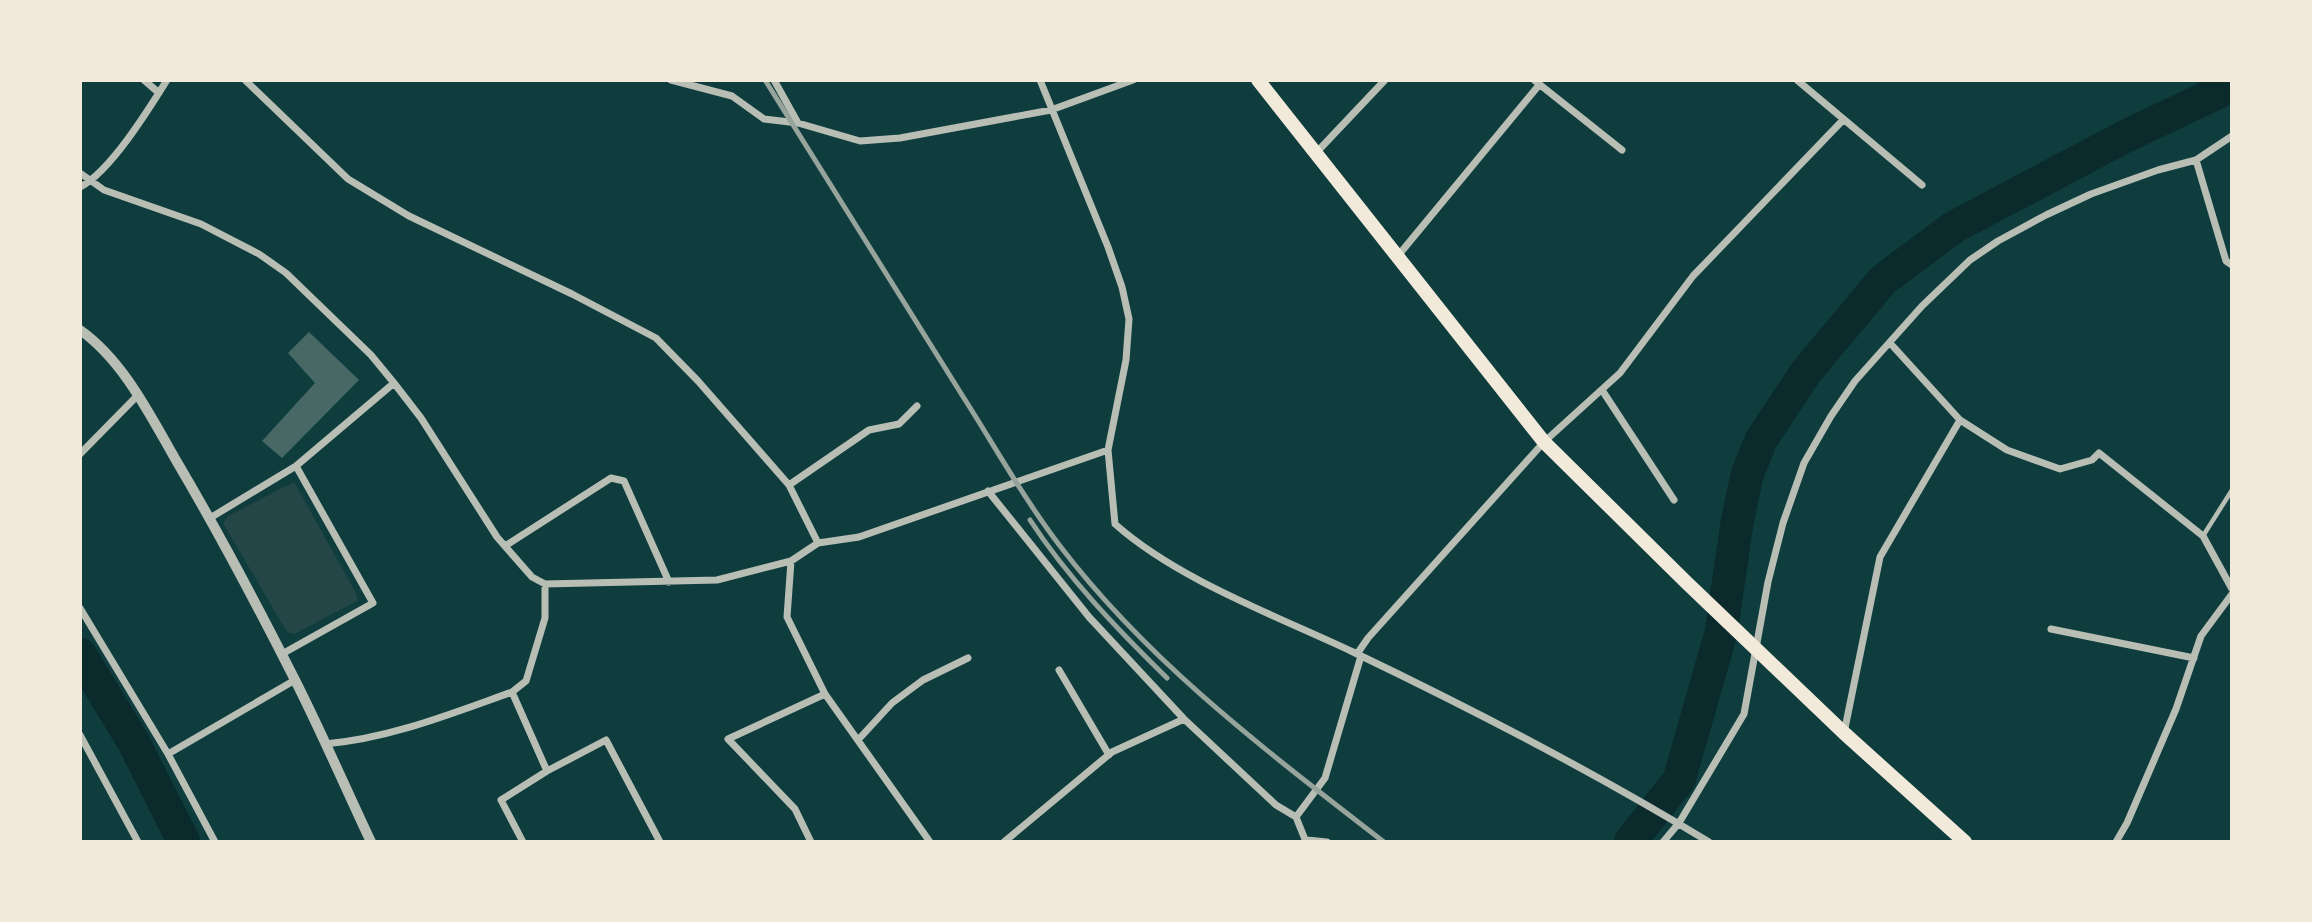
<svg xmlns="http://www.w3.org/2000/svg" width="2312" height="922" viewBox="0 0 2312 922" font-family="'IBM Plex Sans',sans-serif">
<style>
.green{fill:#244646}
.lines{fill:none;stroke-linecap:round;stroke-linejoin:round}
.river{stroke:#0a2a2b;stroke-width:33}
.building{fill:#486865}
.service{stroke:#b8beb3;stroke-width:4.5}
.minor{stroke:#b8beb3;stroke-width:7}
.tertiary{stroke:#b8beb3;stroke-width:10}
.trunk{stroke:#f1e9da;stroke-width:14}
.rail{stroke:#97a49c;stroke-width:5}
</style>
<rect width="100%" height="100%" fill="#0f3d3e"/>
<path class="green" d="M294 482 357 595V601L294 634 287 632 223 523 228 516Z"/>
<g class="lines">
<path class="river" d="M80 654 134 743 184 842
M1630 842 1679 780 1721 633 1737 523 1747 475 1761 440 1806 372 1883 280 1954 227 2126 136 2221 91 2231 80"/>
</g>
<path class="building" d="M309 332 359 380 282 458 262 441 315 383 288 353Z"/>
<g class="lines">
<path class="service" d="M2203 536 2232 490"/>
<path class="minor" d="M144 80 159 93
M245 80 348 179 409 216 572 294 656 338 698 381 789 485 818 543
M671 80 732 96 764 119 798 123 860 141 900 138 1051 110 1133 80
M774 80 798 123
M1040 80 1108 247 1122 287 1129 319 1126 360 1108 450 1115 524C1178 580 1277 616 1353 652 1474 710 1594 772 1709 842
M1534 80 1622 150
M1797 80 1922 185
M1315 154 1385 80
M2196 160 2226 261 2232 265
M80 173 104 190 201 224 259 254 286 273 371 355 394 383 421 418 497 537 532 577 545 584 717 580 791 561 818 543 859 537 1108 450
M80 187C110 172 149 109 167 80
M1397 257 1539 85
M1890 343 1960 420 2007 450 2060 469 2092 460 2099 453 2203 536 2232 589
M1602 390 1674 500
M80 454 137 396
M789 485 869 430 899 424 917 406
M988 491 1089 617 1184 719 1276 805 1296 817 1306 842
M210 518 296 466 394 383
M505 546 611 478 624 481 669 582
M791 561 787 617 825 694 930 842
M545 584V618L526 681 512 692 547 771
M80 608 168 754 215 842
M2051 629 2194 658
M282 654 373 603 296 466
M1357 654 1368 638 1544 442 1620 373 1693 276 1843 120
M1059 670 1109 755
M1844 733 1880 557 1960 420
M80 735 138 842
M858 740 892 703 923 680 968 658
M325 744C391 738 450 714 512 692
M168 754 295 680
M1296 817 1325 778 1361 656
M1307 840 1327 842
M523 842 501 800 547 771 606 740 660 842
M811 842 795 809 728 739 825 694
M1004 842 1112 752 1184 719
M1663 842 1679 823 1744 714 1768 582 1783 523 1804 463 1831 416 1855 381 1922 306 1970 260 1998 241 2046 215 2091 194 2158 170 2196 160 2232 136
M2116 842 2127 823 2176 709 2201 636 2232 594"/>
<path class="tertiary" d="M80 330C124 361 151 417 177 462 219 533 257 605 294 678 321 731 345 787 371 842"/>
<path class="trunk" d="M1258 80 1544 442 1687 583 1844 733 1965 842"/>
<path class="rail" d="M765 80C831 185 896 290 962 395 994 445 1024 499 1060 546 1150 664 1268 752 1384 842
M1030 520C1068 578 1117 629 1167 678"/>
</g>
<rect width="2312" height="922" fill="none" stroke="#f1e9da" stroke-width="164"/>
</svg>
